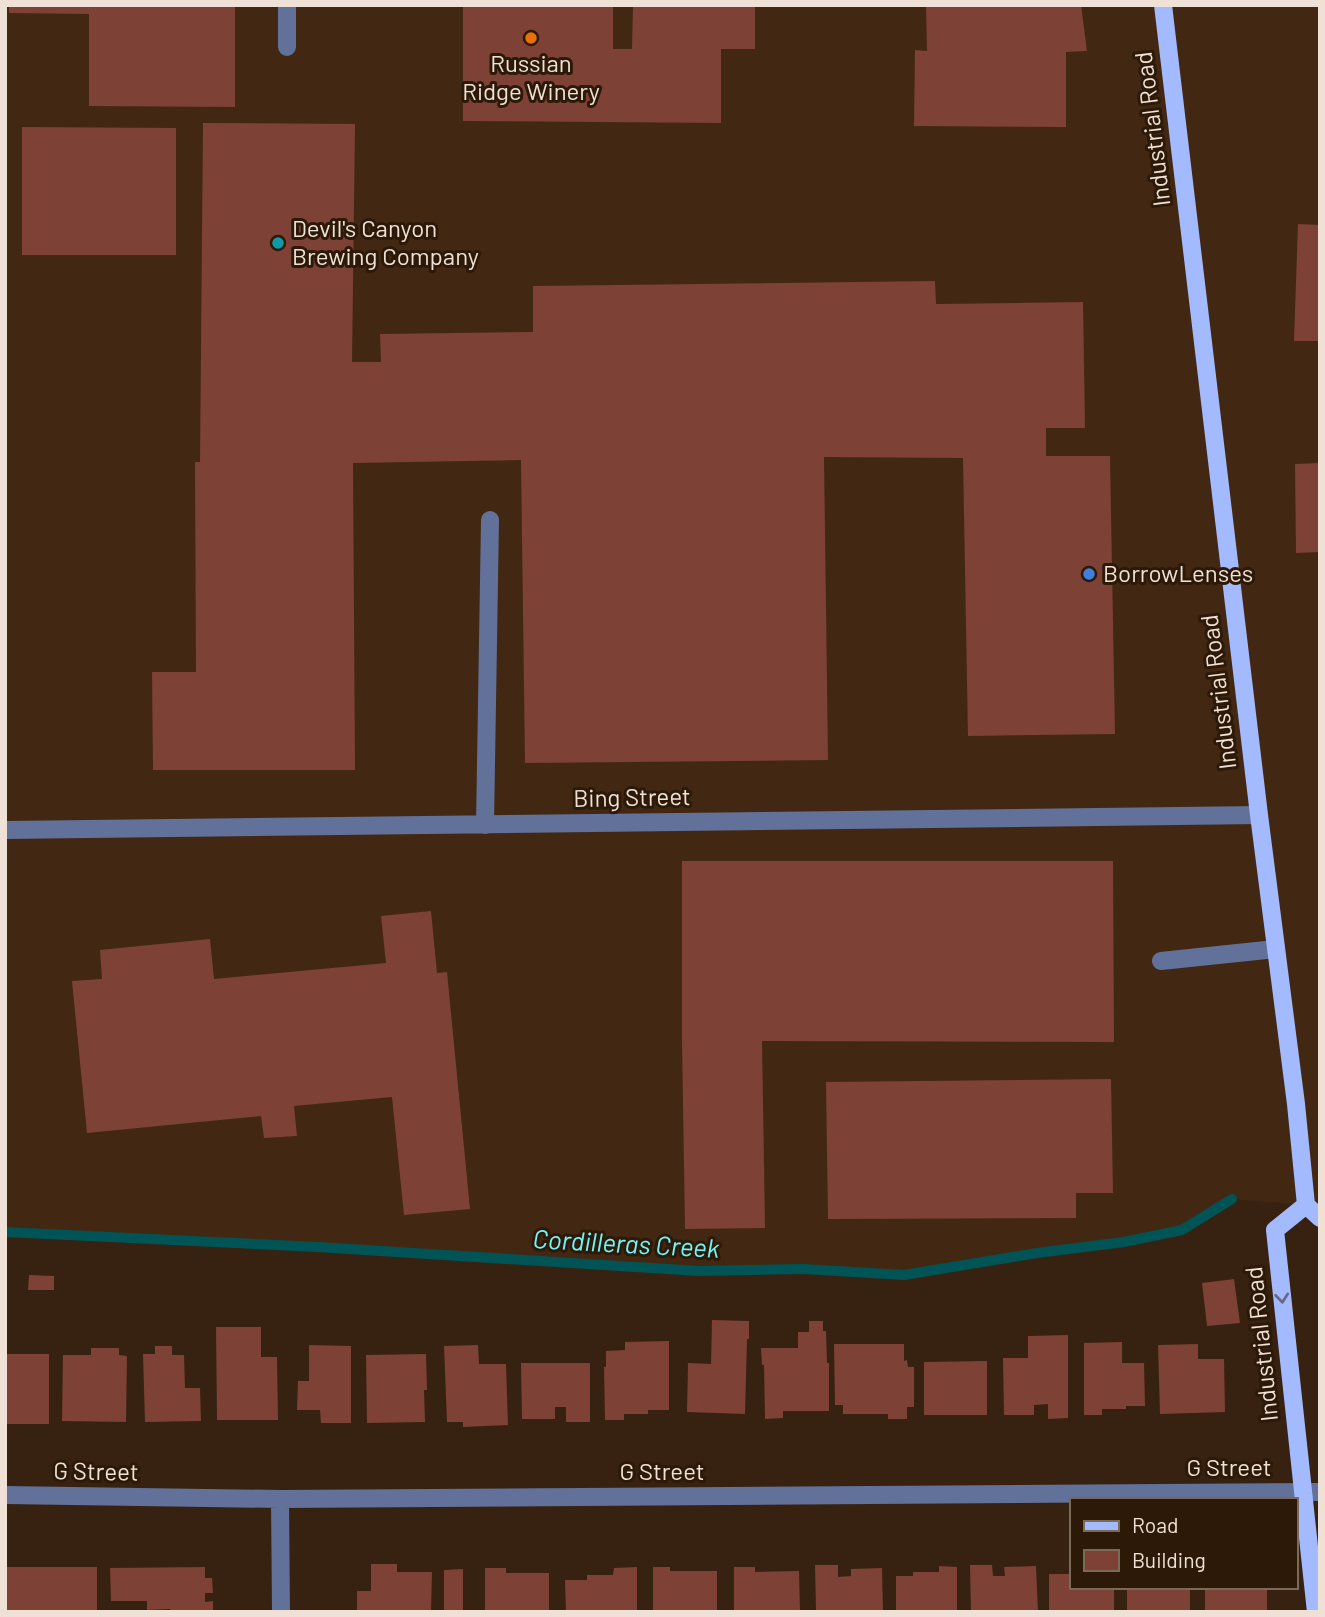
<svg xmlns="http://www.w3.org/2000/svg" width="1325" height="1617" viewBox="0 0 1325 1617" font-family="Barlow,sans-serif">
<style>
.built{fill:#422812}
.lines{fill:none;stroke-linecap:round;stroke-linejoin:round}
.stream{stroke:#005456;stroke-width:10}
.building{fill:#7d4135}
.minor{stroke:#627199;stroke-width:18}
.major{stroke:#a3bbfe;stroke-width:18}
.oneway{stroke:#686a83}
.food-dot{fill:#e8710a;stroke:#2d1908;stroke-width:2.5}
.culture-dot{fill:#0f9aa8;stroke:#2d1908;stroke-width:2.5}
.shop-dot{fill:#3f7fe0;stroke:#2d1908;stroke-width:2.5}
.labels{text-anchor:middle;stroke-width:6;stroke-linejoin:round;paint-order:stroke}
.poi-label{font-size:24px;fill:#efe1d6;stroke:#2d1908;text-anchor:start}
.street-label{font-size:24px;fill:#efe1d6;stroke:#2d1908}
.water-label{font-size:26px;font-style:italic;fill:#71f5f8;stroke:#2d1908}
</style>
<rect width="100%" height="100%" fill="#372211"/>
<path class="built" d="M5 5H1320V1218L1306 1205 1232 1199 1182 1230 1124 1242 1037 1253 904 1275 803 1269 699 1271 317 1247 5 1232Z"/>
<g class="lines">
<path class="stream" d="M5 1232 317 1247 699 1271 803 1269 904 1275 1037 1253 1124 1242 1182 1230 1232 1199"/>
</g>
<path class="building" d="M9 5H235V107L89 106V14L9 13Z
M463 5H613V49H632L633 5H755V49H721V123L463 121Z
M926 5H1081L1087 51 1066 52V127L914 126 915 50 927 51Z
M203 123 355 124 352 362H381L380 334 533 332V286L935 281 936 304 1083 302 1085 428H1046V456H1110L1115 734 968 736 963 458 824 457 828 760 525 763 521 460 353 463 355 770H153L152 672H196L195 462H200Z
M22 127 176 128V255H22Z
M1298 224 1320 225V341H1294Z
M1320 463V552L1296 553 1295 464Z
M682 861H1113L1114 1042 762 1041 765 1228 685 1229 682 1042Z
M431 911 437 973 447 972 470 1209 404 1215 392 1097 294 1106 297 1136 264 1138 261 1116 87 1133 72 981 102 979 100 950 210 939 214 979 386 963 381 916Z
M1111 1079 1113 1193H1076V1218L828 1219 826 1082Z
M29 1275 54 1276V1290H28Z
M1234 1279 1240 1323 1207 1326 1202 1283Z
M712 1320 749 1321V1339H747L745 1414 687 1412 688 1363 711 1364Z
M809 1321H823V1331H826L827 1363H829V1411H783V1418L765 1419 764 1365H762L761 1348H798V1332H809Z
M216 1327H261V1357H277L278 1420H217Z
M1068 1335V1418L1048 1419V1404L1034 1405V1415H1004L1003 1358H1028V1336Z
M669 1341V1410H648V1414H624V1420H605L604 1367H606V1351L625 1350V1342Z
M1122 1342V1363H1144L1145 1406H1126V1409H1102V1415H1084V1343Z
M834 1344H904V1361L907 1360 908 1367H914V1407H907V1419H888V1414H843V1405H835Z
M1198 1344V1359H1224L1225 1412 1160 1414 1158 1345Z
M309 1345 351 1346V1423H321L320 1410H297L298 1381H309Z
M478 1345 479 1364H506L508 1425 463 1427V1422H447L444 1346Z
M155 1346H172V1355H184L185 1388H200L201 1421 145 1422 143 1354H155Z
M91 1348H119V1355L127 1356 126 1422 62 1421 63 1355H91Z
M5 1354H49V1424H5Z
M426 1354 427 1390H424L425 1422 367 1423 366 1355Z
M987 1361V1415H924V1362Z
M521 1363H590V1422H566V1407H555V1419H522Z
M371 1564H397V1572H432L431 1612H357V1591H371Z
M815 1565H838V1577L851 1576V1569L882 1568 883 1612H816Z
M970 1565H992L993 1576H1005L1004 1567 1036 1566 1038 1612H971Z
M939 1566 957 1567V1612H896V1576H913V1572H939Z
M5 1567H97V1612H5Z
M205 1567V1578H212L213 1593H205V1602L213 1601V1612H171L170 1609 147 1610V1601H111L110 1568Z
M637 1567V1612H566L565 1580H587V1575H613L614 1568Z
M653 1567H670V1571H717V1612H653Z
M734 1567H755V1572L799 1571 800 1612H734Z
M485 1568H506V1573H549V1612H485Z
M463 1569V1612H444V1570Z
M1069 1571H1071V1587H1114V1612H1049V1574H1069Z
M1127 1587H1190V1612H1127Z
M1205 1587H1267V1612H1205Z"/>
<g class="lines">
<path class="minor" d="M287 47V5
M485 825 490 520
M5 830 1259 815
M1161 961 1276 949
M5 1495 280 1499 1320 1492
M280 1499 281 1612"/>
<path class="major" d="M1163 5 1259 815 1296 1104 1306 1205 1320 1218
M1306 1205 1275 1230 1316 1612"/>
</g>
<defs><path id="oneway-chevron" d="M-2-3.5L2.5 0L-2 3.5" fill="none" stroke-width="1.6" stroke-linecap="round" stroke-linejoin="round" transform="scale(1.75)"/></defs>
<use class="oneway" href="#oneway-chevron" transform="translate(1282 1298) rotate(84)"/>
<circle class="food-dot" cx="531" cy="38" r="7"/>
<circle class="culture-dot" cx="278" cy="243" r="7"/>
<circle class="shop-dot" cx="1089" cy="574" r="7"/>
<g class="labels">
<g class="poi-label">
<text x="531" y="72" text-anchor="middle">Russian<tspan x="531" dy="28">Ridge Winery</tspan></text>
<text x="292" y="237">Devil's Canyon<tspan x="292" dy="28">Brewing Company</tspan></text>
<text x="1103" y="582">BorrowLenses</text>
</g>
<g class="street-label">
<text transform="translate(1153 129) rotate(-97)" y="8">Industrial Road</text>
<text transform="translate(1219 692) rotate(-97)" y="8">Industrial Road</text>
<text transform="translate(632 798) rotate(-1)" y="8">Bing Street</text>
<text transform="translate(1262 1344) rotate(-96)" y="8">Industrial Road</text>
<text x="1229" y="1476">G Street</text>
<text transform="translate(96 1472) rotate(1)" y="8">G Street</text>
<text x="662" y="1480">G Street</text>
</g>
<g class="water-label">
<text transform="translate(626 1244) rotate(3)" y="9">Cordilleras Creek</text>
</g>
</g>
<rect width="1325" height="1617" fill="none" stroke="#efe1d6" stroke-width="14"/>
<rect x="1070" y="1498" width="228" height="91" fill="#2d1908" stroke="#7b695a" stroke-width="2"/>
<rect x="1084" y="1521" width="35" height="10" fill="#a3bbfe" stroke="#7b695a" stroke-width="2"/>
<text x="1132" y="1533" font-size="21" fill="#efe1d6">Road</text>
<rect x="1084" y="1550" width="35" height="21" fill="#7d4135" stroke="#7b695a" stroke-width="2"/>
<text x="1132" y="1568" font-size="21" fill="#efe1d6">Building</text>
</svg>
